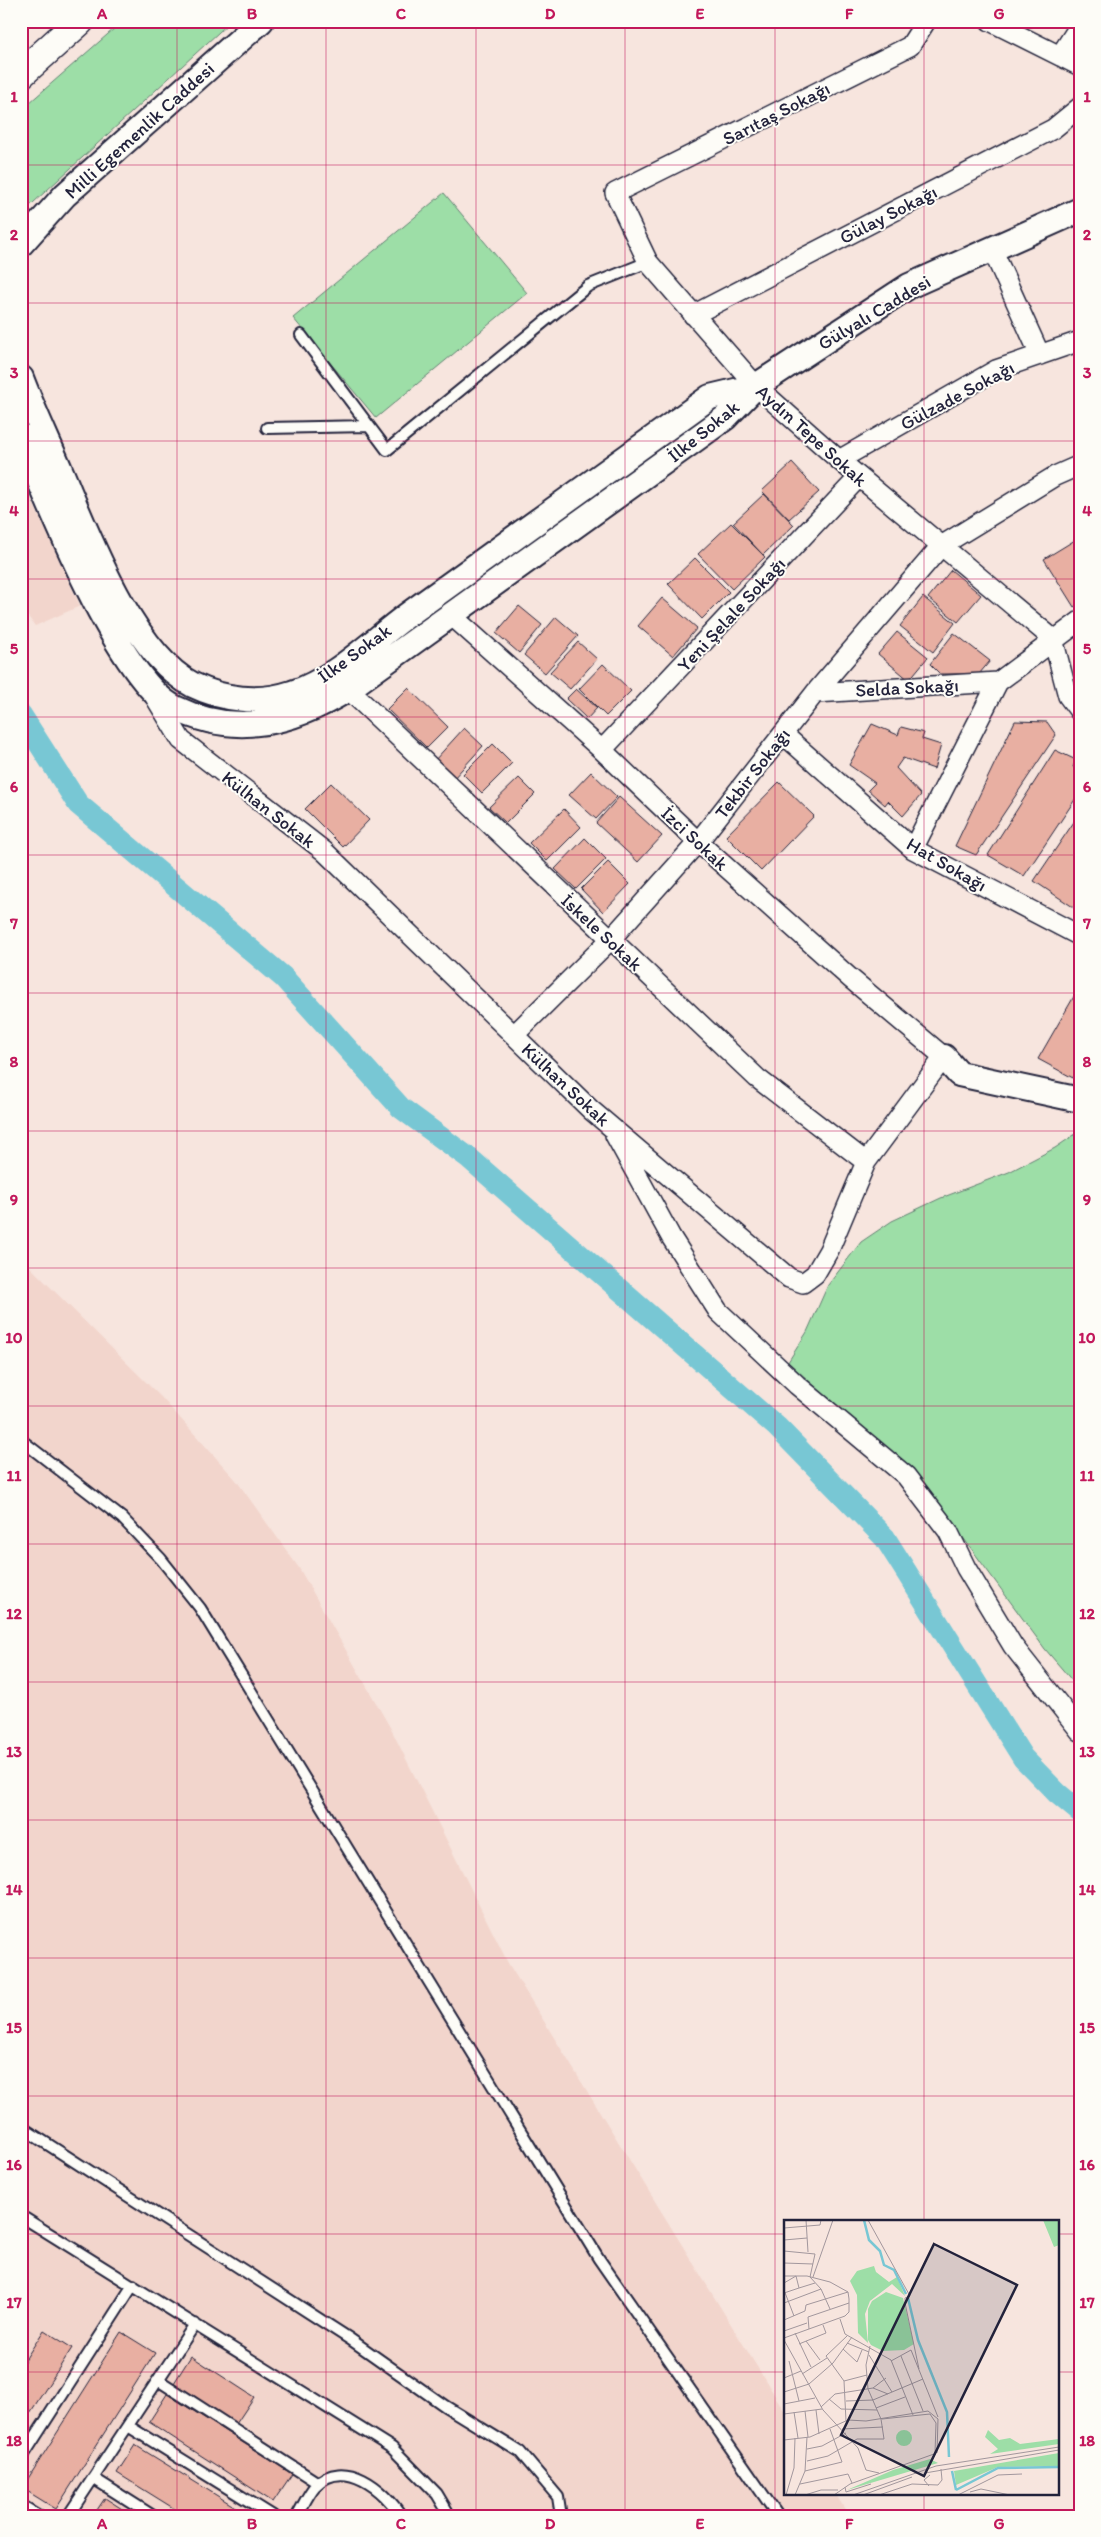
<svg xmlns="http://www.w3.org/2000/svg" width="1101" height="2537" viewBox="0 0 1101 2537" font-family="Itim,sans-serif">
<style>
.built{fill:#f2d5cc}
.green{fill:#9ddea7;stroke:#608071}
.lines{fill:none;stroke-linecap:round;stroke-linejoin:round}
.canal{stroke:#78c7d4;stroke-width:22}
.building{fill:#e8afa2;stroke:#22223b}
.service-casing{stroke:#22223b;stroke-width:14}
.minor-casing{stroke:#22223b;stroke-width:22}
.tertiary-casing{stroke:#22223b;stroke-width:28}
.motorway-casing{stroke:#22223b;stroke-width:31}
.service{stroke:#fdfcf7;stroke-width:10}
.minor{stroke:#fdfcf7;stroke-width:19}
.tertiary{stroke:#fdfcf7;stroke-width:24}
.motorway{stroke:#fdfcf7;stroke-width:28}
.grid{fill:none;stroke:#c2185b;stroke-width:1;stroke-opacity:0.55}
.labels{text-anchor:middle;stroke-width:4;stroke-linejoin:round;paint-order:stroke}
.street-label{font-size:19px;fill:#22223b;stroke:#fdfcf7}
.inset-river{fill:none;stroke:#78c7d4;stroke-width:2.5}
.inset-road{fill:none;stroke:#a2979d;stroke-width:1}
.view{fill:#22223b;fill-opacity:0.15;stroke:#22223b;stroke-width:2.5}
.inset-edge{fill:none;stroke:#22223b;stroke-width:2.5}
.neatline{fill:none;stroke:#c2185b;stroke-width:2}
.grid-label{font-size:16px;text-anchor:middle;font-weight:bold;fill:#c2185b}
</style>
<rect width="100%" height="100%" fill="#f7e5de"/>
<filter id="ink" filterUnits="userSpaceOnUse"><feTurbulence type="fractalNoise" baseFrequency=".02" numOctaves="2"/><feDisplacementMap in="SourceGraphic" scale="10" xChannelSelector="R" yChannelSelector="G"/><feConvolveMatrix kernelMatrix="1 2 1 2 8 2 1 2 1" color-interpolation-filters="sRGB"/></filter>
<g filter="url(#ink)">
<path class="built" d="M21 477 80 606 35 626 21 607Z
M21 1258 161 1397 236 1480 299 1568 391 1729 508 1963 785 2412V2493H835L849 2516H21Z"/>
<path class="green" d="M123 21H231L21 214V110Z
M444 193 527 293 376 418 293 318Z
M1080 1131V1690L1045 1649 959 1532 888 1452 788 1362 807 1332 828 1285 861 1242 892 1221 941 1198 1009 1172 1055 1148Z"/>
<g class="lines">
<path class="canal" d="M21 715 78 804 283 977 401 1108 469 1158 777 1427 885 1538 1023 1758 1057 1793 1080 1812"/>
</g>
<path class="building" d="M792 463 819 492 789 519 762 491Z
M764 494 794 525 763 555 733 523Z
M731 523 765 557 732 589 698 554Z
M1080 537V603L1074 607 1044 559Z
M695 558 729 592 702 619 668 584Z
M951 570 981 595 958 622 928 598Z
M923 597 955 623 933 652 900 626Z
M662 598 697 628 673 656 638 626Z
M519 606 542 625 519 653 496 633Z
M556 617 578 636 545 673 524 655Z
M897 632 928 657 909 680 878 654Z
M954 633 990 661 979 674H940L930 664Z
M578 642 597 659 570 689 550 672Z
M603 664 631 691 606 716 579 689Z
M408 688 448 727 427 748 387 709Z
M576 689 597 708 587 719 566 699Z
M1015 721 1047 722 1056 735 976 855 955 846Z
M872 724 898 735 901 727 924 733 922 739 941 745 934 769 903 758 896 768 921 795 903 816 888 801 885 805 868 790 875 783 849 765Z
M464 728 483 746 453 779 434 761Z
M493 744 512 763 482 793 463 774Z
M1055 750 1076 760 1073 767 1080 770V792L1024 876 988 855Z
M591 772 617 797 596 819 569 795Z
M519 778 535 794 506 823 489 807Z
M779 782 814 816 761 871 726 836Z
M331 783 369 820 343 847 305 809Z
M619 797 662 836 638 862 596 823Z
M564 809 581 827 547 861 529 843Z
M1080 813V909L1079 911 1034 881Z
M585 838 606 859 576 889 555 869Z
M608 862 630 884 603 912 581 889Z
M1080 986V1067L1073 1078 1038 1059Z
M44 2330 72 2348 21 2427V2366Z
M121 2332 155 2353 56 2509 22 2488Z
M191 2356 254 2397 236 2424 174 2383Z
M167 2394 292 2474 273 2502 149 2422Z
M135 2445 250 2516H186L117 2473Z
M105 2498 133 2516H93Z"/>
<g class="lines">
<defs>
<path id="service" d="M301 335 387 450 588 286 648 262
M267 428 369 426
M21 1440 122 1518 161 1559 200 1608 599 2259 778 2516
M21 2127 350 2339 445 2406 520 2452 558 2497 561 2516
M21 2216 392 2448 437 2494 450 2516
M158 2380 318 2483
M128 2426 273 2516
M21 2459 133 2285
M93 2478 153 2516
M21 2505 39 2516
M68 2516 195 2324
M297 2516C303 2506 308 2494 315 2486 344 2456 385 2490 401 2516"/>
<path id="minor" d="M926 21 910 46 615 193 648 262 756 386 839 460 1053 639
M990 21 1080 66
M1060 56 1080 25
M992 249 1040 355
M693 315 1053 129 1080 107
M839 460 996 370 1080 341
M1053 639 1068 696 1080 712
M348 689 757 1078 866 1162
M815 693 998 682
M155 697 181 740 324 851 591 1110 789 1278 803 1283 815 1274 829 1250 866 1162 944 1057 850 978 698 842 602 750 451 615
M783 734 913 849 1080 936
M602 750 859 477
M913 849 998 682 1080 621
M514 1035 610 940 698 842 815 693 941 546 1055 476 1080 465
M615 1135 671 1237 718 1311 797 1385 906 1476 948 1531 966 1568 1013 1646 1080 1731"/>
<path id="tertiary" d="M21 244 65 195 261 21
M21 378C33 410 48 441 61 472 87 533 132 654 193 685 224 700 259 704 292 693 335 680 376 637 413 611 512 540 611 468 710 397L756 386
M21 436C47 498 118 680 175 708 236 738 293 723 348 689L725 418 756 386 909 286 1080 210
M944 1057 959 1074 1080 1100"/>
<path id="motorway" d="M21 74 80 21"/>
</defs>
<use href="#service" class="service-casing"/>
<use href="#minor" class="minor-casing"/>
<use href="#tertiary" class="tertiary-casing"/>
<use href="#motorway" class="motorway-casing"/>
<use href="#service" class="service"/>
<use href="#minor" class="minor"/>
<use href="#tertiary" class="tertiary"/>
<use href="#motorway" class="motorway"/>
</g>
</g>
<path class="grid" d="M177 21V2516M326 21V2516M476 21V2516M625 21V2516M775 21V2516M924 21V2221M21 165H1080M21 303H1080M21 441H1080M21 579H1080M21 717H1080M21 855H1080M21 993H1080M21 1131H1080M21 1268H1080M21 1406H1080M21 1544H1080M21 1682H1080M21 1820H1080M21 1958H1080M21 2096H1080M21 2234H785M1057 2234H1080M21 2372H785M1057 2372H1080M924 2493V2516"/>
<g class="labels">
<g class="street-label">
<text transform="translate(776 113) rotate(-27)" y="7">Sarıtaş Sokağı</text>
<text transform="translate(139 130) rotate(-42)" y="7">Milli Egemenlik Caddesi</text>
<text transform="translate(888 214) rotate(-27)" y="7">Gülay Sokağı</text>
<text transform="translate(874 312) rotate(-31)" y="7">Gülyalı Caddesi</text>
<text transform="translate(957 395) rotate(-28)" y="7">Gülzade Sokağı</text>
<text transform="translate(703 431) rotate(-39)" y="7">İlke Sokak</text>
<text transform="translate(812 435) rotate(42)" y="7">Aydın Tepe Sokak</text>
<text transform="translate(731 614) rotate(-47)" y="7">Yeni Şelale Sokağı</text>
<text transform="translate(354 653) rotate(-36)" y="7">İlke Sokak</text>
<text transform="translate(907 687) rotate(-3)" y="7">Selda Sokağı</text>
<text transform="translate(752 773) rotate(-52)" y="7">Tekbir Sokağı</text>
<text transform="translate(269 809) rotate(38)" y="7">Külhan Sokak</text>
<text transform="translate(695 838) rotate(43)" y="7">İzci Sokak</text>
<text transform="translate(947 864) rotate(30)" y="7">Hat Sokağı</text>
<text transform="translate(602 932) rotate(43)" y="7">İskele Sokak</text>
<text transform="translate(566 1084) rotate(43)" y="7">Külhan Sokak</text>
</g>
</g>
<g transform="translate(784 2220)">
<rect width="275" height="275" fill="#f7e5de"/>
<path d="M259 0H275V25L270 27ZM90 46 92 52 105 62 113 57 121 76 108 64 86 81 81 94 84 123 74 113 73 75 66 61 73 51ZM102 72 119 78 130 124 120 130 99 131 87 125 84 120V89L88 81ZM204 210 215 220 226 218 236 224 275 219V224L206 234 214 229 201 217ZM112 218a8 8 0 1 1 16 0a8 8 0 1 1-16 0ZM275 233 274 246 214 247 172 265 170 251ZM146 239 154 243 63 270 109 250Z" fill="#9ddea7"/>
<path class="inset-river" d="M80 0 85 20 96 31 100 45 110 50 122 74M124 78 134 120 163 192 165 237M168 251 172 270M172 270 214 248 275 247"/>
<path class="inset-road" d="M22 0 24 32M84 0 126 76 121 78V83L135 149M0 8 36 5 37 0M0 20 23 18M0 31 31 34 26 57 37 69 46 89M0 43 29 44M0 56H23L46 62 64 72 65 79V92L61 96 0 118M29 57 49 0M0 63 12 56 15 68 31 63M0 70 10 96M0 73 15 68M0 83 37 69M56 99 61 114 107 140 129 195M0 100 21 91 22 85 64 72M25 109 24 97 65 83M0 111 23 103M11 113 27 147M0 120 39 190 74 228 82 250 95 253M22 121 36 140M63 123 85 132M15 124 42 113 39 105M59 129 73 142 78 130M85 135 108 172M117 136 139 191M5 141 15 181M107 141 127 130 154 197M18 154 43 138M0 158 17 151M60 161 83 155M89 168 104 174M0 172 25 164 49 143 68 117M45 179 57 189 93 190M62 181 89 180 139 159M0 184 31 178M37 187 51 174 89 168 102 158M92 188 121 177M32 190 35 214M21 191 24 217M10 192 14 218M0 194 38 189M98 199 146 194 152 203 151 233M62 201 60 161 42 136 63 116M58 209 99 207M0 220 26 217 64 200 82 201 144 191 154 199 153 233M23 229 38 226 62 213M23 241 44 236 73 219H100L97 199 84 169 82 145 86 126M0 244V220M21 251 58 242 46 209M141 253 275 230M16 264 64 254 68 263M145 266 140 260 146 255M61 267 62 272 87 264M186 272 197 269 226 275M2 275 10 248 11 218M11 275 21 251 23 217M21 275 37 270H54M50 275 66 264 150 234M69 275 152 246 275 227M79 275 128 257M95 275 128 264 154 265 158 260 157 249M174 275 214 255 238 254"/>
<path class="view" d="M150 24 233 65 140 256 57 215Z"/>
<rect width="275" height="275" class="inset-edge"/>
</g>
<rect width="1101" height="2537" fill="none" stroke="#fdfcf7" stroke-width="55"/>
<rect x="28" y="28" width="1046" height="2482" class="neatline"/>
<g class="grid-label">
<text x="102" y="19">A</text>
<text x="252" y="19">B</text>
<text x="401" y="19">C</text>
<text x="550" y="19">D</text>
<text x="700" y="19">E</text>
<text x="849" y="19">F</text>
<text x="999" y="19">G</text>
<text x="14" y="102">1</text>
<text x="1087" y="102">1</text>
<text x="14" y="240">2</text>
<text x="1087" y="240">2</text>
<text x="14" y="378">3</text>
<text x="1087" y="378">3</text>
<text x="14" y="516">4</text>
<text x="1087" y="516">4</text>
<text x="14" y="654">5</text>
<text x="1087" y="654">5</text>
<text x="14" y="792">6</text>
<text x="1087" y="792">6</text>
<text x="14" y="929">7</text>
<text x="1087" y="929">7</text>
<text x="14" y="1067">8</text>
<text x="1087" y="1067">8</text>
<text x="14" y="1205">9</text>
<text x="1087" y="1205">9</text>
<text x="14" y="1343">10</text>
<text x="1087" y="1343">10</text>
<text x="14" y="1481">11</text>
<text x="1087" y="1481">11</text>
<text x="14" y="1619">12</text>
<text x="1087" y="1619">12</text>
<text x="14" y="1757">13</text>
<text x="1087" y="1757">13</text>
<text x="14" y="1895">14</text>
<text x="1087" y="1895">14</text>
<text x="14" y="2033">15</text>
<text x="1087" y="2033">15</text>
<text x="14" y="2170">16</text>
<text x="1087" y="2170">16</text>
<text x="14" y="2308">17</text>
<text x="1087" y="2308">17</text>
<text x="14" y="2446">18</text>
<text x="1087" y="2446">18</text>
<text x="102" y="2529">A</text>
<text x="252" y="2529">B</text>
<text x="401" y="2529">C</text>
<text x="550" y="2529">D</text>
<text x="700" y="2529">E</text>
<text x="849" y="2529">F</text>
<text x="999" y="2529">G</text>
</g>
</svg>
